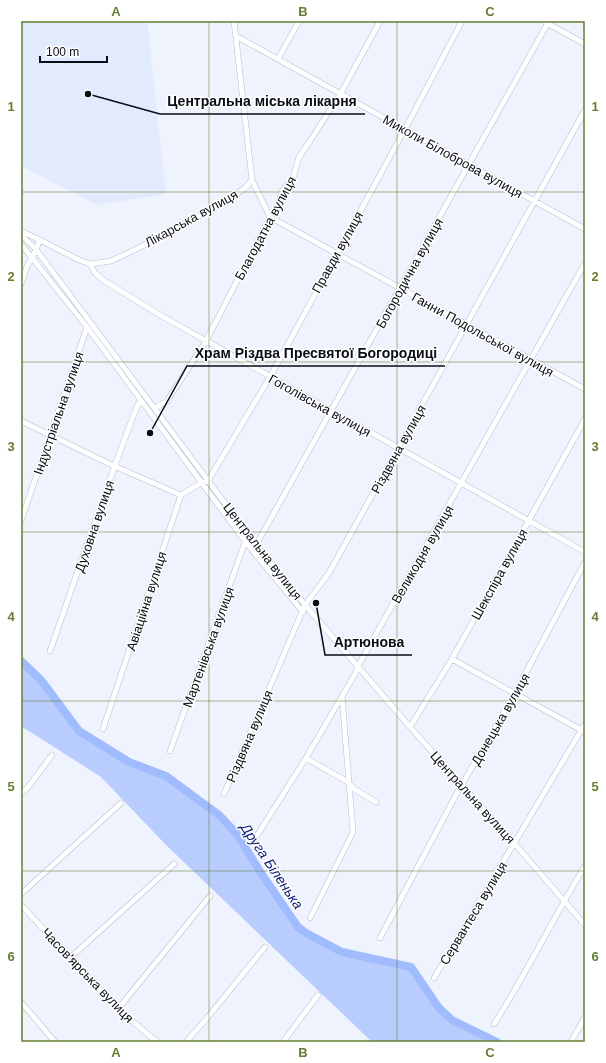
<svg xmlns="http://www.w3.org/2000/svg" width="606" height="1063" viewBox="0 0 606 1063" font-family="Arial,sans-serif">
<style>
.built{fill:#e2eafd}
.green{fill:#b8cdfd}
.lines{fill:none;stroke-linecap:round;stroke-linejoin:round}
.river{stroke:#a1bcfe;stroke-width:8}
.minor-casing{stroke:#b3bdd5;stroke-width:6}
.minor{stroke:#fff;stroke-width:5}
.grid{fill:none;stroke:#667e31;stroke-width:1;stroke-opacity:0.55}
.labels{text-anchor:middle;stroke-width:3;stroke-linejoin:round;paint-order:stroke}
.street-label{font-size:13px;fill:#090d14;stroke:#fff}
.water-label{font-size:14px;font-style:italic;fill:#0f207b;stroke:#fff}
.leader{fill:none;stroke:#090d14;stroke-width:1.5}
.callout-dot{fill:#090d14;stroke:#fff;stroke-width:1.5}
.callout-label{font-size:14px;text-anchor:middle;font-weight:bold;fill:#090d14;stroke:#fff;stroke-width:3;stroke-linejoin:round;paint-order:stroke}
.neatline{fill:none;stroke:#667e31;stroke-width:1.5}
.grid-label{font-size:13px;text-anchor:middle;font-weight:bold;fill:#667e31}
</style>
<rect width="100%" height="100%" fill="#eff3fd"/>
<path class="built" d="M21 21H147L166 194 97 205 21 166Z"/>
<path class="green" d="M21 661 41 680 79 731 129 762 166 776 219 815 237 834 261 873 298 927 306 933 342 952 411 967 439 1008 452 1020 497 1042H372L371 1041 167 846 101 777 29 731 21 727Z"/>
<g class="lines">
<path class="river" d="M21 661 41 680 79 731 129 762 166 776 219 815 237 834 261 873 298 927 306 933 342 952 411 967 439 1008 452 1020 497 1042"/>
<defs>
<path id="minor" d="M234 21 252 180 270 217 585 389
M543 21 585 44
M236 36 585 229
M278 59 299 21
M21 231 40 240
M21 235 35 248 256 545 305 605 410 727 514 843 585 925
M21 244 87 327 247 544 303 612
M90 264 111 261 153 241 223 203 245 188 252 180
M21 284 27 266 32 258 40 240 79 260 90 264 95 273 103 280 160 315 585 552
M155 408 167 401 206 341 270 217 277 209 282 191 293 178 299 157 310 141 341 93 380 21
M21 421 114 466 181 495
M208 481 270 377 405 129 462 21
M21 521 87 327
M256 545 549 21
M50 651C79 569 106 486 138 404L142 402
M452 659 585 732
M410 727 452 659 585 419
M103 729 181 495 201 483 208 481
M170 751 244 545 247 544
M306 758 348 782 354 789 376 802
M21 794 29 786 52 755
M224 794 305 605 329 573 585 110
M253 842 306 758 355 674 358 666 585 263
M21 894 121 803
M21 905 118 1009 157 1042
M310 918 353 832 342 696
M380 938 457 793 515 693 585 562
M70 958 174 864
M434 978 585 724
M21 1002 55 1042
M118 1009 210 896
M494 1024C527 973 553 918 585 866
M186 1042 208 1017 265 947
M283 1042 318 995
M571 1042 585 1017"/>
</defs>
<use href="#minor" class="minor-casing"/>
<use href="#minor" class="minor"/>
</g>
<path class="grid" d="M209 21V1042M397 21V1042M21 192H585M21 362H585M21 532H585M21 701H585M21 871H585"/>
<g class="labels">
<g class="street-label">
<text transform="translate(453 156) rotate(29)" y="5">Миколи Білоброва вулиця</text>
<text transform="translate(191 218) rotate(-29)" y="5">Лікарська вулиця</text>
<text transform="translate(265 228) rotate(-62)" y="5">Благодатна вулиця</text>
<text transform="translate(337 252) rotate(-61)" y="5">Правди вулиця</text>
<text transform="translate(409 273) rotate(-61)" y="5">Богородична вулиця</text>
<text transform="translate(483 334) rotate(29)" y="5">Ганни Подольської вулиця</text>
<text transform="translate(320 405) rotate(29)" y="5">Гоголівська вулиця</text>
<text transform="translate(58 413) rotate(-71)" y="5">Індустріальна вулиця</text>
<text transform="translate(398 449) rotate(-61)" y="5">Різдвяна вулиця</text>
<text transform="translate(94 526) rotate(-71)" y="5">Духовна вулиця</text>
<text transform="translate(263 551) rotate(52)" y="5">Центральна вулиця</text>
<text transform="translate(422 554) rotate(-60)" y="5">Великодня вулиця</text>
<text transform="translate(499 574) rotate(-61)" y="5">Шекспіра вулиця</text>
<text transform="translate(146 601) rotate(-72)" y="5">Авіаційна вулиця</text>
<text transform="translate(208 647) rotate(-70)" y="5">Мартенівська вулиця</text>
<text transform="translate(500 719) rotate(-60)" y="5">Донецька вулиця</text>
<text transform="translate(249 736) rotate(-67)" y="5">Різдвяна вулиця</text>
<text transform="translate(473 797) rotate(48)" y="5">Центральна вулиця</text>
<text transform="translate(473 913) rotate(-59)" y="5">Сервантеса вулиця</text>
<text transform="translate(88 975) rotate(46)" y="5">Часов'ярська вулиця</text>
</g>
<g class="water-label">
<text transform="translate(272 866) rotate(56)" y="5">Друга Біленька</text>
</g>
</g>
<path class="leader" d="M88 94L160 114H365M150 433L187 366H445M316 603L325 655H412"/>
<g class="callout-dot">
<circle cx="88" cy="94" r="4"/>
<circle cx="150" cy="433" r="4"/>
<circle cx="316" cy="603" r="4"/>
</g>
<g class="callout-label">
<text x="262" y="106">Центральна міська лікарня</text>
<text x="316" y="358">Храм Різдва Пресвятої Богородиці</text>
<text x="369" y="647">Артюнова</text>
</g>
<rect width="606" height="1063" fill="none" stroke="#ffffff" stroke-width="44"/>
<path d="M40 56v6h67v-6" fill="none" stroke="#090d14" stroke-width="2"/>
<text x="46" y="56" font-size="12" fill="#090d14" stroke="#ffffff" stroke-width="3" paint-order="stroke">100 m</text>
<rect x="22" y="22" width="562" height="1019" class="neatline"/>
<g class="grid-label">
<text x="116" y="16">A</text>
<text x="303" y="16">B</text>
<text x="490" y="16">C</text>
<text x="11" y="111">1</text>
<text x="595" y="111">1</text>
<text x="11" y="281">2</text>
<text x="595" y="281">2</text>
<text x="11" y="451">3</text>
<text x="595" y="451">3</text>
<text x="11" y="621">4</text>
<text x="595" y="621">4</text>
<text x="11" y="791">5</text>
<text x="595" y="791">5</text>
<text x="11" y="961">6</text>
<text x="595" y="961">6</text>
<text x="116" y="1057">A</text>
<text x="303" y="1057">B</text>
<text x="490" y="1057">C</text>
</g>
</svg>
